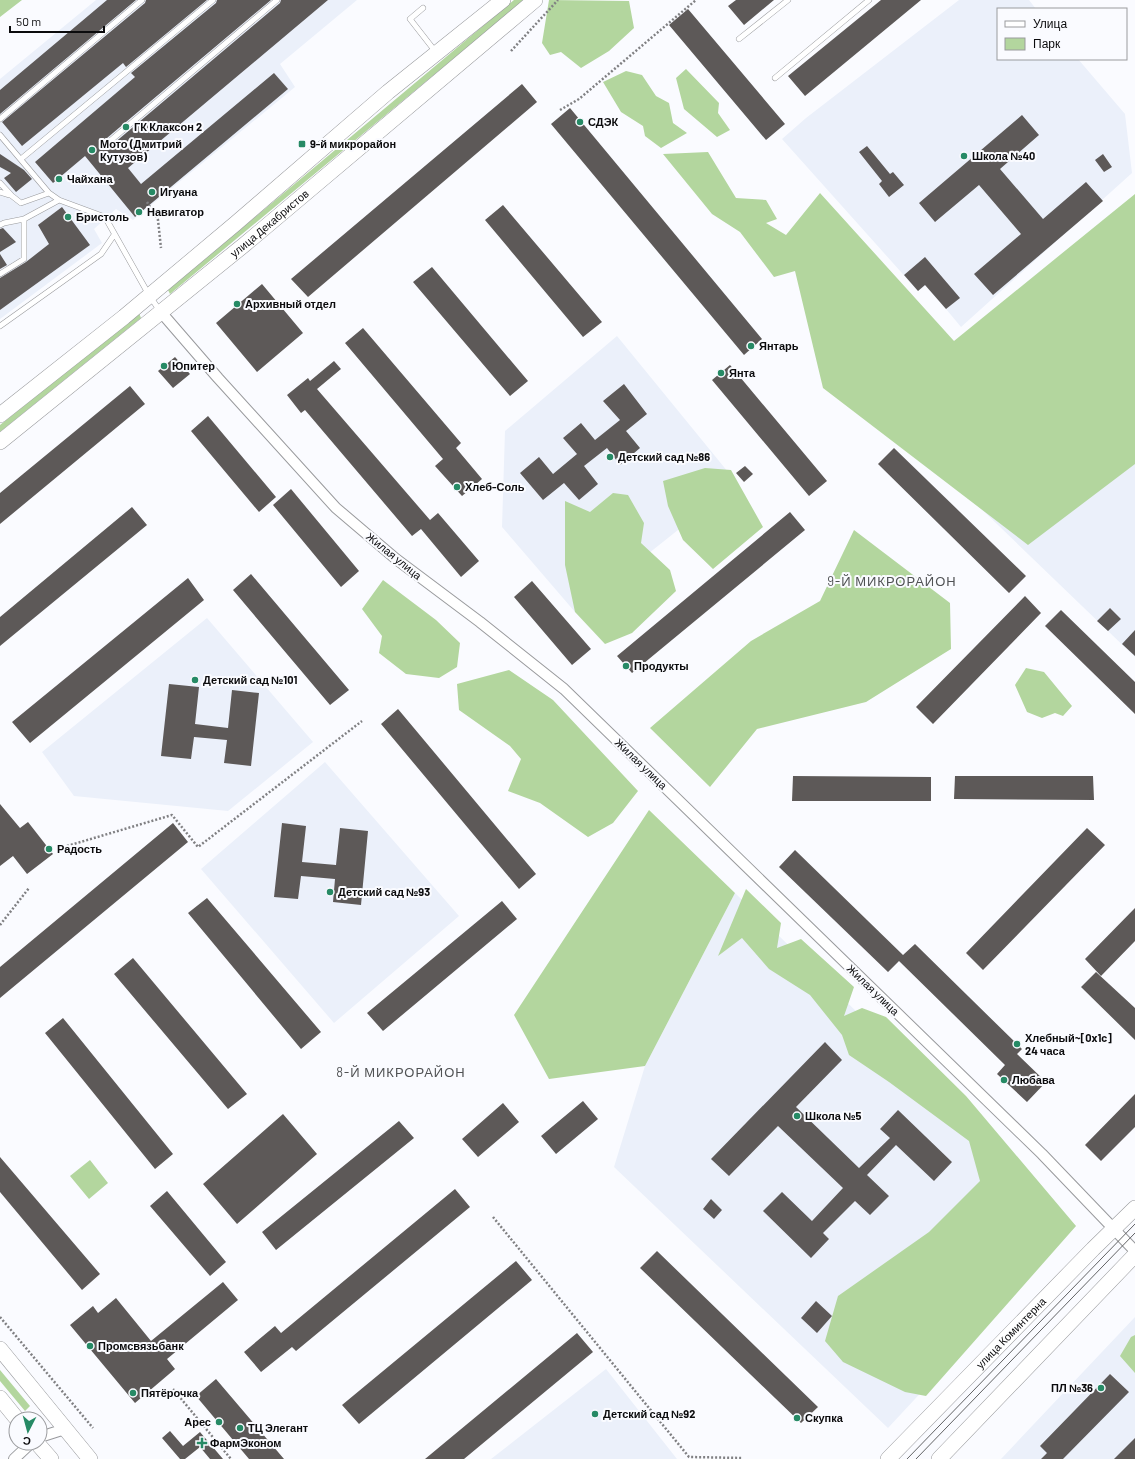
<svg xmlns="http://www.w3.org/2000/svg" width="1135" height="1459" viewBox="0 0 1135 1459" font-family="Barlow,sans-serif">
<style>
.built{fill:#ebf0fa}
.green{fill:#b3d69e}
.building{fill:#5d5958}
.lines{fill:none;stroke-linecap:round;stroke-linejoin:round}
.lane-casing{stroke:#999a9d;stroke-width:6}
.street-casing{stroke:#999a9d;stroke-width:12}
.secondary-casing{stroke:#999a9d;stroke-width:16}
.path{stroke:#808083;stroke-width:2.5;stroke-dasharray:2 2;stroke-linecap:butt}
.lane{stroke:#fff;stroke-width:5}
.street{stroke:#fff;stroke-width:10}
.secondary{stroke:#fff;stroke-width:15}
.tram{stroke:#626365;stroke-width:1}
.poi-dot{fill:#268a65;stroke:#fafbff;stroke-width:1.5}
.labels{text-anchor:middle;stroke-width:4;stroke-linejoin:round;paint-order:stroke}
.poi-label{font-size:11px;font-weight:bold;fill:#0b0b0d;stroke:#fafbff;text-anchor:start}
.street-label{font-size:11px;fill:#0b0b0d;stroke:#fafbff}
.quarter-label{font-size:13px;letter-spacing:1px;fill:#505254;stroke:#fafbff}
</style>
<rect width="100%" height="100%" fill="#fafbff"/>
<path class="built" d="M96 0H357L280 64 295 87 133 220 116 209 94 229 102 243 0 319V79Z
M959 0H1029L1036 9H998V59H1078L1125 114 1132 173 961 327 926 285 918 291 782 139 806 118Z
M617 336 737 483 575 612 502 527 505 431Z
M1135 380V657L972 500Z
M207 618 313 742 228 811 74 796 42 752Z
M325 762 459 916 334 1023 201 869Z
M735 893 1076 1226 888 1428 614 1167 645 1066Z
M1135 1317V1459H1001Z
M606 1369 677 1459H491Z"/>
<path class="green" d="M0 0H22L0 17Z
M514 0H524L170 294 168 290Z
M549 0 629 1 634 28 609 51 581 68 561 52 550 55 542 43Z
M686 69 719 103 718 113 730 130 717 137 684 109 676 78Z
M626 71 642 75 656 96 669 103 673 123 687 133 661 148 645 136 643 126 621 112 603 82Z
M708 152 736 198 766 200 777 219 766 223 786 235 820 193 954 341 1135 194V464L1028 545 823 388 795 271 774 277 740 232 712 214 663 154Z
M139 313 141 318 0 432V425Z
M705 468 731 470 763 527 713 569 683 540 668 506 663 481Z
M613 493 628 495 644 523 641 543 670 570 676 591 632 633 605 644 575 612 565 565V501L590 512Z
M854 530 950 603 951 649 866 702 757 729 710 787 650 728 751 641 820 601Z
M383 580 436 620 460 643 457 667 439 678 406 674 379 653 382 636 362 609Z
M1026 668 1044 672 1072 706 1063 716 1055 713 1042 718 1027 712 1015 685Z
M509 670 553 700 638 791 613 823 588 837 540 803 508 791 521 759 510 746 459 710 457 684Z
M649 810 735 893 645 1066 549 1079 514 1015Z
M746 889 781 923 777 948 801 939 854 987 844 1016 862 1008 886 1017 966 1096 1076 1226 926 1396 905 1392 843 1362 825 1341 838 1296 929 1232 980 1181 969 1141 889 1082 849 1055 842 1035 810 995 769 969 742 938 718 956Z
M90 1160 108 1183 89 1199 70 1176Z
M1135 1335V1373L1120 1356 1131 1337Z
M0 1370 30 1406 25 1411 0 1381Z"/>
<path class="building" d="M107 0H136L0 114V90Z
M146 0H207L126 67 123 63 22 146 2 122 145 3Z
M217 0H271L107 138V143L113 144 280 3 281 0H328L128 168 141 184 274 73 288 89 135 217 85 156 53 183 35 162 135 77 131 73 216 3Z
M736 0H774L744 25 728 6Z
M881 0H921L805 96 788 76Z
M688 9 785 124 766 140 669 25Z
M522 84 537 102 308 297 291 279Z
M570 108 762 339 744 355 551 124Z
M1022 115 1039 135 1000 169 1043 219 1086 182 1103 201 993 295 974 274 1021 234 979 185 935 222 919 203Z
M867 146 890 174 893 172 904 185 889 197 879 184 882 181 859 152Z
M0 154 24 170 32 179 16 192 4 178 11 173 0 167Z
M1103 154 1112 167 1104 172 1095 160Z
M503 205 602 322 583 337 485 220Z
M62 207 90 245 0 310V278L26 262 49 244 38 225Z
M3 228 16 242 0 252V229Z
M0 254 7 265 0 269Z
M925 257 960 298 946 309 925 285 918 291 904 275Z
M432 267 528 381 510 396 413 282Z
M262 284 303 333 257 372 216 323Z
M363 328 461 443 456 448 482 479 462 496 435 466 443 459 345 343Z
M175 357 190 374 173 388 158 371Z
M334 361 341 369 317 389 430 520 438 513 479 561 461 577 421 529 412 536 305 410 301 413 287 395 308 378 310 381Z
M730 365 827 481 809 496 712 380Z
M624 384 647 414 626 431 640 448 620 465 607 448 584 466 598 484 579 500 564 483 543 500 520 473 539 457 553 474 577 454 563 438 581 423 595 440 620 420 603 401Z
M130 386 145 404 0 524V493Z
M208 416 276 497 259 512 191 431Z
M894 448 1026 576 1009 593 878 464Z
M745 466 753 474 744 482 736 473Z
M291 489 359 571 341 587 273 505Z
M132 507 147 525 0 646V617Z
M790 512 805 530 632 673 617 656Z
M251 574 349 690 330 705 233 590Z
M188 578 204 600 30 743 12 722Z
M532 581 591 649 572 665 514 597Z
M1025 596 1041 613 933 724 916 707Z
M1110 608 1121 619 1108 631 1097 621Z
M1061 610 1135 682V714L1045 626Z
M1135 630V656L1122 644Z
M169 684 199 687 195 724 228 728 232 690 259 693 251 766 224 763 227 740 194 737 191 759 161 756Z
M398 709 536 874 519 889 381 724Z
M793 776 931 777V801H792Z
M955 776H1093L1094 800 954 799Z
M0 804 20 828 28 822 53 854 27 874 13 856 0 866Z
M173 823 188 842 0 998V967Z
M282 823 306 826 302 862 336 865 340 828 368 831 361 905 333 902 335 879 301 876 298 899 274 897Z
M1087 828 1105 845 983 970 966 953Z
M795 850 903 955 915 944 1022 1049 1017 1054 1046 1082 1027 1102 997 1074 1005 1065 899 961 888 972 779 867Z
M207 898 321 1032 301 1049 188 913Z
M502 901 517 919 383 1031 367 1013Z
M1135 908V941L1101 976 1085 959Z
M133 958 247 1094 228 1109 114 974Z
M1096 972 1135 1008V1040L1081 987Z
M63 1018 173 1154 155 1169 45 1033Z
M825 1042 842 1060 796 1107 859 1168 890 1138 880 1129 898 1110 952 1162 934 1181 896 1145 867 1175 889 1196 870 1215 855 1201 823 1233 829 1239 811 1258 763 1211 782 1192 812 1221 843 1188 778 1126 729 1176 711 1159Z
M1135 1094V1127L1101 1161 1085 1145Z
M583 1101 598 1119 556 1154 541 1136Z
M503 1103 519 1122 478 1157 462 1139Z
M283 1114 317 1154 237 1224 203 1184Z
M399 1121 414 1138 276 1250 262 1232Z
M0 1157 100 1274 82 1290 0 1192Z
M455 1189 470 1207 296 1351 292 1347 261 1372 244 1352 275 1326 281 1333Z
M167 1191 226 1262 210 1276 150 1206Z
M711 1199 722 1210 714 1219 703 1209Z
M657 1251 818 1407 801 1423 640 1268Z
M516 1261 532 1280 359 1424 342 1405Z
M223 1282 238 1300 167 1359 175 1369 135 1403 70 1325 93 1306 98 1313 116 1298 151 1341Z
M816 1301 832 1316 817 1333 801 1318Z
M577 1333 593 1352 464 1459H425Z
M1110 1374 1129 1392 1063 1459H1041L1047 1453 1040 1446Z
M216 1379 284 1459H249L196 1396Z
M170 1431 183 1446 200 1432 223 1459H210L200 1447 185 1459H180L162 1438Z
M1135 1438V1459H1114Z"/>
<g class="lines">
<defs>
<path id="lane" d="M423 8 410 19 435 51
M739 39 788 0
M775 78 869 0
M0 119 142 0
M0 135 49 193
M110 141 277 0
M21 159 213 0
M0 183 12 196 21 203 49 193 59 200 105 217 149 295 160 311
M0 192 9 195
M0 225 4 223 24 219 59 200
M0 274 24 259V219
M0 326 101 254 114 235"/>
<path id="street" d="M160 311 218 378 336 508 396 559 480 622 564 689 1042 1154 1135 1251
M40 1437 65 1429
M14 1459 31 1443"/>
<g id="secondary">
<path d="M0 415 124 317 235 224 388 92 503 0"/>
<path id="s1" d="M0 442 244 245 535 0"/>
<path d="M0 1349 90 1459"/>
<path d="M0 1398 17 1419"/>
<path d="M37 1443 51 1459"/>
<path id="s2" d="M888 1459 1093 1249 1135 1208"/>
<path d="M939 1459 1135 1255"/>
</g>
</defs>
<use href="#lane" class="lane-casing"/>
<use href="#street" class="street-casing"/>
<use href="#secondary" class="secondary-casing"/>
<path class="path" d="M511 51 558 0
M560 110 579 99 696 0
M147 202 158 220 161 248
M67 846 172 815 198 847 362 721
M0 925 29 888
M493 1217 689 1457 743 1458
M0 1317 93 1428
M173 1389 231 1459"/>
<use href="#lane" class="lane"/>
<use href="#street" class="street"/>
<use href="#secondary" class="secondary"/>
<path class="tram" d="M907 1459 1135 1224
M916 1459 1135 1233"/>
</g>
<g class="poi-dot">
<circle cx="580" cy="122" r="4"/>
<circle cx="126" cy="127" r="4"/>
<rect x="298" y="140" width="8" height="8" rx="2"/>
<circle cx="92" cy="150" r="4"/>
<circle cx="964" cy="156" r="4"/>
<circle cx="59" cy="179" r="4"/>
<circle cx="152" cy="192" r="4"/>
<circle cx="139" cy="212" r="4"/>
<circle cx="68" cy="217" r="4"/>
<circle cx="237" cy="304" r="4"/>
<circle cx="751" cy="346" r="4"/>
<circle cx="164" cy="366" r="4"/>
<circle cx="721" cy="373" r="4"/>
<circle cx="610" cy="457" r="4"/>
<circle cx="457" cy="487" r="4"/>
<circle cx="626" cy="666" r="4"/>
<circle cx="195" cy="680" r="4"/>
<circle cx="49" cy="849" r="4"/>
<circle cx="330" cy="892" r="4"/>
<circle cx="1017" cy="1044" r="4"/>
<circle cx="1004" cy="1080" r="4"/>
<circle cx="797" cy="1116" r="4"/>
<circle cx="90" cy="1346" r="4"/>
<circle cx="1101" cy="1388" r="4"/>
<circle cx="133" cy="1393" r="4"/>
<circle cx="595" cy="1414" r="4"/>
<circle cx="797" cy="1418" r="4"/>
<circle cx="219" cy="1422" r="4"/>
<circle cx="240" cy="1428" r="4"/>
<path d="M200 1437h4v4h4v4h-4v4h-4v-4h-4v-4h4z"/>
</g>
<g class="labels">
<g class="poi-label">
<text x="588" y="126">СДЭК</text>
<text x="134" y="131">ГК Клаксон 2</text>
<text x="100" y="148">Мото (Дмитрий<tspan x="100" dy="13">Кутузов)</tspan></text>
<text x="310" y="148">9-й микрорайон</text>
<text x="972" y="160">Школа №40</text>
<text x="67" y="183">Чайхана</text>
<text x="160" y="196">Игуана</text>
<text x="147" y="216">Навигатор</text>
<text x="76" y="221">Бристоль</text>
<text x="245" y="308">Архивный отдел</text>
<text x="759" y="350">Янтарь</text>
<text x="172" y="370">Юпитер</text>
<text x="729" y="377">Янта</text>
<text x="618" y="461">Детский сад №86</text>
<text x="465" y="491">Хлеб-Соль</text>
<text x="634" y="670">Продукты</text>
<text x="203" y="684">Детский сад №101</text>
<text x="57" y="853">Радость</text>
<text x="338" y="896">Детский сад №93</text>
<text x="1025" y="1042">Хлебный~[0x1c]<tspan x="1025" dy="13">24 часа</tspan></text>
<text x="1012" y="1084">Любава</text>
<text x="805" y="1120">Школа №5</text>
<text x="98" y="1350">Промсвязьбанк</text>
<text x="1093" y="1392" text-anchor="end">ПЛ №36</text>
<text x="141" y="1397">Пятёрочка</text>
<text x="603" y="1418">Детский сад №92</text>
<text x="805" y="1422">Скупка</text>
<text x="211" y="1426" text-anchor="end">Арес</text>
<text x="248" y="1432">ТЦ Элегант</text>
<text x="210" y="1447">ФармЭконом</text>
</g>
<g class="street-label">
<text dy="4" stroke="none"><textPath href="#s1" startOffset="347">улица Декабристов</textPath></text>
<text transform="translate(394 556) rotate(39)" y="4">Жилая улица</text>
<text transform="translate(641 764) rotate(44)" y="4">Жилая улица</text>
<text transform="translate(873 990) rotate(44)" y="4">Жилая улица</text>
<text dy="4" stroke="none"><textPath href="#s2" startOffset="176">улица Коминтерна</textPath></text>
</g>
<g class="quarter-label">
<text x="892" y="586">9-Й МИКРОРАЙОН</text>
<text x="401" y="1077">8-Й МИКРОРАЙОН</text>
</g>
</g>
<rect x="997" y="8" width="130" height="52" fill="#fafbff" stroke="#9a9b9e"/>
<rect x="1005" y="21" width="20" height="6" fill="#ffffff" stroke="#9a9b9e"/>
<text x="1033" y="28" font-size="12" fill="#0b0b0d">Улица</text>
<rect x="1005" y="38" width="20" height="12" fill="#b3d69e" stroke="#9a9b9e"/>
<text x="1033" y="48" font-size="12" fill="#0b0b0d">Парк</text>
<g transform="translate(28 1431) rotate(186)"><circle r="19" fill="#fafbff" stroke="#9a9b9e"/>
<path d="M0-3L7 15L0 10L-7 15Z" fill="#268a65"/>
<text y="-6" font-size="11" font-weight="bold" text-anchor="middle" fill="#0b0b0d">С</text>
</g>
<path d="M10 26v6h94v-6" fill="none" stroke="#0b0b0d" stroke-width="2"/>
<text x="16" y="26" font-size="12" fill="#0b0b0d" stroke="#fafbff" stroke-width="3" paint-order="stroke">50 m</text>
</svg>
